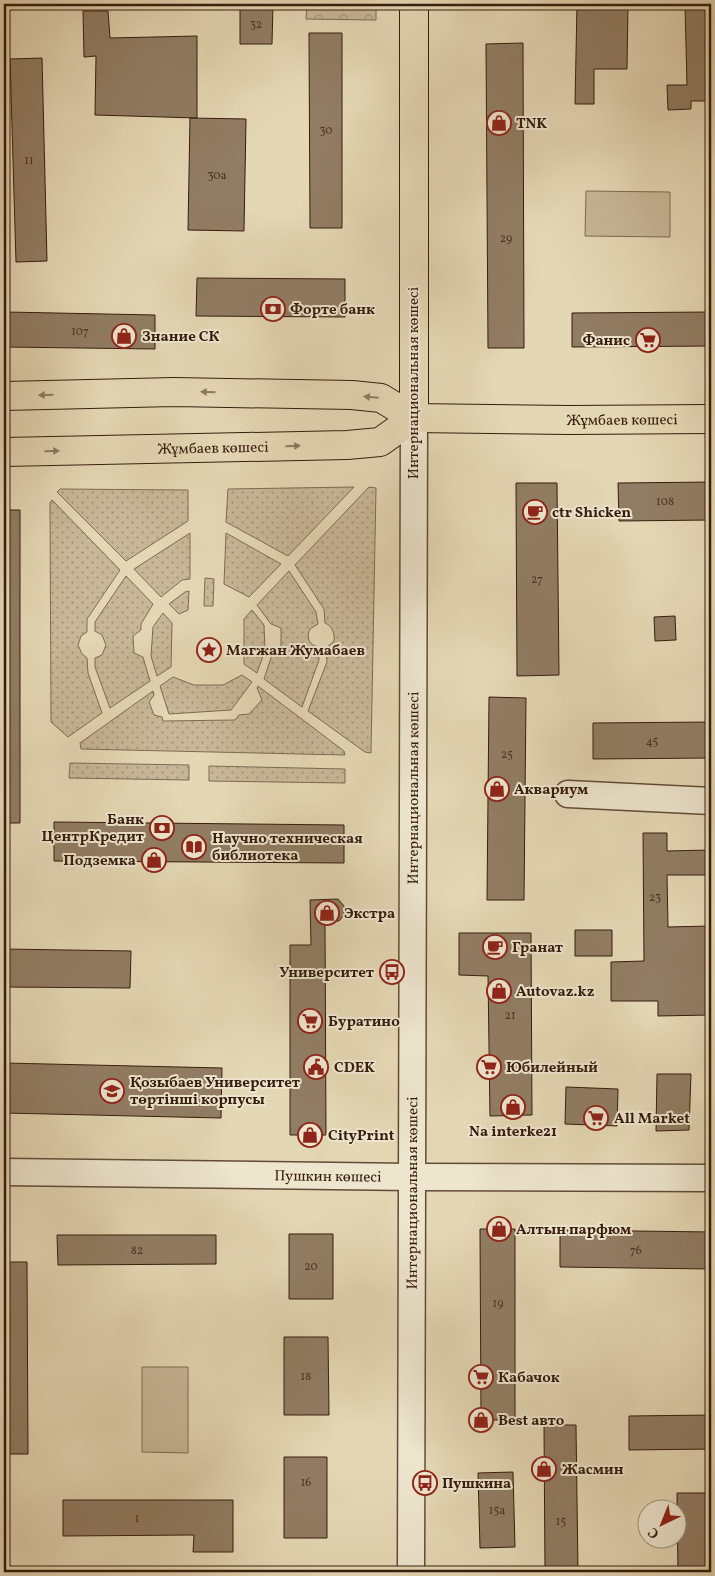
<svg xmlns="http://www.w3.org/2000/svg" width="715" height="1576" viewBox="0 0 715 1576" font-family="Vollkorn,serif">
<style>
.grass{fill:url(#grass-dots);stroke:#7f6a52}
.forest{fill:url(#forest-crowns);stroke:#7f6a52}
.pitch{fill:#c7b798;stroke:#7f6a52}
.building{fill:#917d64;stroke:#371c0d}
.lines{fill:none;stroke-linecap:round;stroke-linejoin:round}
.minor-casing{stroke:#624b37;stroke-width:29}
.major-casing{stroke:#371c0d;stroke-width:30}
.minor{stroke:#ede5ce;stroke-width:26}
.major{stroke:#e4d7b4;stroke-width:28}
.oneway{fill:#8e7a60}
.labels{text-anchor:middle;stroke-width:4;stroke-linejoin:round;paint-order:stroke}
.number-label{font-size:12px;fill:#4e3423}
.poi-label{font-size:15px;font-weight:bold;fill:#371c0d;stroke:#ede5ce;text-anchor:start}
.street-label{font-size:15px;fill:#371c0d;stroke:#ede5ce}
</style>
<defs>
<pattern id="grass-dots" width="8" height="8" patternUnits="userSpaceOnUse" patternTransform="scale(1.25)"><rect width="8" height="8" fill="#c7b798"/><path d="M2 2h.1M6 6h.1" fill="none" stroke="#a2947a" stroke-width="1.8" stroke-linecap="round"/></pattern>
<pattern id="forest-crowns" width="20" height="18" patternUnits="userSpaceOnUse" patternTransform="scale(1.25)"><rect width="20" height="18" fill="#c7b798"/><path d="M2 6a3 3 0 1 1 6 0M12 15a3 3 0 1 1 6 0" fill="none" stroke="#a2947a"/></pattern>
</defs>
<rect width="100%" height="100%" fill="#e4d7b4"/>
<filter id="stains"><feTurbulence type="fractalNoise" baseFrequency=".004" numOctaves="4"/><feColorMatrix values="0 0 0 0 .2 0 0 0 0 .09 0 0 0 0 .02 0 0 0 .5 -.17"/></filter>
<radialGradient id="worn" r=".72"><stop offset=".6" stop-color="#630" stop-opacity="0"/><stop offset="1" stop-color="#630" stop-opacity=".3"/></radialGradient>
<path class="grass" d="M354 487 288 556 226 522 228 489Z
M369 487 376 488 371 753 365 752 308 711 327 662 326 648 334 641C335 633 332 626 325 623L324 609 295 565Z
M60 489 188 490V521L126 561 57 492Z
M52 500 120 570 87 619V632L81 636 78 645 82 654 87 658 88 673 102 713 68 737 51 722 50 503Z
M190 533V579L182 580 161 597 134 569Z
M226 533 281 564 249 597 224 584Z
M289 571 316 612 318 624 310 629C306 637 309 645 318 647L319 660 302 707 264 679 273 652 281 648V628L271 624 257 605Z
M126 576 153 604 141 624V630L133 636 134 653 143 657 150 681 110 708 95 667V658L102 655 106 645 102 635 95 631V622Z
M205 578 214 579 213 606H204Z
M189 591 188 610 179 614 169 604 185 592Z
M252 610 264 625 265 650 257 673 244 664V619Z
M163 613 172 623 171 667 157 676 151 656 153 627Z
M242 675 252 682 231 710 169 714 160 686 173 677 194 685H223Z
M258 686 344 751 345 755 81 749 80 743 153 691 154 695 149 702 154 715 162 717 163 721 235 720 239 715 249 714 262 700 257 688Z
M70 763 189 765V780L69 778Z
M209 766 345 769V783L209 781Z"/>
<path class="forest" d="M307 4H376V20L306 19Z"/>
<path class="pitch" d="M586 191 670 192V237L585 236Z
M142 1367H188V1453L142 1452Z"/>
<path class="building" d="M240 4H273L272 44H240Z
M577 4H628L627 69H594V104H575Z
M685 4H711V101H691V109L668 110 667 85H687Z
M83 11H108L110 38 197 36V118L95 115 96 56 84 57Z
M309 33H342V228H310Z
M523 43 524 348H488L486 44Z
M42 58 47 261 16 262 10 59Z
M190 118 246 119 244 231 188 230Z
M197 278 345 279V317L196 316Z
M6 312 155 315V349L6 347Z
M711 312V346L572 347V313Z
M711 482V520L619 521 618 483Z
M516 483H557L559 675 517 676Z
M4 510H20V823H4Z
M675 616 676 640 655 641 654 617Z
M489 697 526 698 524 900H487Z
M711 722V758L593 759V723Z
M54 822 344 825V863L54 861Z
M643 833H667V851L711 850V875H667L668 927 711 926V1015L658 1016V1001H611V962L644 961Z
M338 899 344 906V915L339 921 325 922 326 1135H290V945H311L310 900Z
M575 930H612V956H575Z
M459 933H531L532 1115 490 1116 488 976 459 975Z
M4 949 131 951 130 988 4 987Z
M4 1063 222 1068 221 1118 4 1113Z
M657 1074H691L689 1130 656 1131Z
M566 1087 618 1089 617 1126 565 1124Z
M480 1229H515V1420H481Z
M560 1230 711 1232V1269L560 1267Z
M289 1234H333V1299H289Z
M57 1235H216V1264L58 1265Z
M4 1262H27L28 1454H4Z
M284 1337H328L329 1415H284Z
M711 1415V1449L629 1450V1416Z
M544 1425H576L578 1572H545Z
M284 1457H327V1538H284Z
M513 1472 515 1547 480 1548 478 1473Z
M677 1493H711V1572H678Z
M63 1500H233V1552H193L194 1535 63 1536Z"/>
<g class="lines">
<defs>
<g id="minor">
<path d="M568 794 711 801"/>
<path id="s1" d="M4 1172 412 1177 711 1178"/>
<path id="s2" d="M411 1572 414 418"/>
</g>
<g id="major">
<path id="s3" d="M4 396 174 392 352 395 381 398 414 418 569 420 711 419"/>
<path d="M414 418V4"/>
<path id="s4" d="M4 452 347 445 380 442 414 418"/>
</g>
</defs>
<use href="#minor" class="minor-casing"/>
<use href="#major" class="major-casing"/>
<use href="#minor" class="minor"/>
<use href="#major" class="major"/>
</g>
<defs><path id="oneway-solid" d="M-6-.8H1V-3.2L6.5 0L1 3.2V.8H-6Z" transform="scale(1.25)"/></defs>
<g class="oneway">
<use href="#oneway-solid" transform="translate(208 392) rotate(-179)"/>
<use href="#oneway-solid" transform="translate(46 395) rotate(179)"/>
<use href="#oneway-solid" transform="translate(371 397) rotate(-175)"/>
<use href="#oneway-solid" transform="translate(293 446) rotate(-1)"/>
<use href="#oneway-solid" transform="translate(52 451) rotate(-1)"/>
</g>
<defs>
<symbol id="shop-ring" viewBox="-11 -11 22 22"><circle r="9.5" fill="#ede5ce" stroke="#8f2418" stroke-width="1.5"/><path d="M-5-2.5h2.3a2.7 3.5 0 0 1 5.4 0H5L5.5 6h-11ZM-1.5-2.5h3a1.5 2.3 0 0 0-3 0Z" fill="#8f2418"/></symbol>
<symbol id="bank-ring" viewBox="-11 -11 22 22"><circle r="9.5" fill="#ede5ce" stroke="#8f2418" stroke-width="1.5"/><path d="M-6-4H6V4H-6ZM0-2.3a2.3 2.3 0 1 0 0 4.6a2.3 2.3 0 1 0 0-4.6Z" fill="#8f2418"/></symbol>
<symbol id="supermarket-ring" viewBox="-11 -11 22 22"><circle r="9.5" fill="#ede5ce" stroke="#8f2418" stroke-width="1.5"/><path d="M-6-5.5h2.5l.6 2H6L4.5 2H-2.5L-4.4-4H-6ZM-1.5 3.2a1.3 1.3 0 1 0 .1 0ZM3 3.2a1.3 1.3 0 1 0 .1 0Z" fill="#8f2418"/></symbol>
<symbol id="cafe-ring" viewBox="-11 -11 22 22"><circle r="9.5" fill="#ede5ce" stroke="#8f2418" stroke-width="1.5"/><path d="M-5.5-4.5H6V0H3Q3 3.5 0 3.5H-2.5Q-5.5 3.5-5.5 0ZM3-3.2v2h1.7v-2ZM-6 4.5H4V6H-6Z" fill="#8f2418"/></symbol>
<symbol id="sight-ring" viewBox="-11 -11 22 22"><circle r="9.5" fill="#ede5ce" stroke="#8f2418" stroke-width="1.5"/><path d="M0-6L1.8-2.2L6-1.7L2.9 1.2L3.7 5.4L0 3.3L-3.7 5.4L-2.9 1.2L-6-1.7L-1.8-2.2Z" fill="#8f2418"/></symbol>
<symbol id="library-ring" viewBox="-11 -11 22 22"><circle r="9.5" fill="#ede5ce" stroke="#8f2418" stroke-width="1.5"/><path d="M-6-4Q-3-5.5-.7-3.5V5Q-3 3-6 4ZM6-4Q3-5.5 .7-3.5V5Q3 3 6 4Z" fill="#8f2418"/></symbol>
<symbol id="bus-ring" viewBox="-11 -11 22 22"><circle r="9.5" fill="#ede5ce" stroke="#8f2418" stroke-width="1.5"/><path d="M-5-6H5V4H4V6H2V4H-2V6H-4V4H-5ZM-3.5-4V0h7V-4ZM-3.5 1.2v1.5H-2V1.2ZM2 1.2v1.5H3.5V1.2Z" fill="#8f2418"/></symbol>
<symbol id="civic-ring" viewBox="-11 -11 22 22"><circle r="9.5" fill="#ede5ce" stroke="#8f2418" stroke-width="1.5"/><path d="M-.6-6.5H3V-4.5H.6V-3L4-1V1h2V6H-6V1h2V-1L-.6-3ZM-1.2 2.5V6h2.4V2.5Z" fill="#8f2418"/></symbol>
<symbol id="university-ring" viewBox="-11 -11 22 22"><circle r="9.5" fill="#ede5ce" stroke="#8f2418" stroke-width="1.5"/><path d="M0-5L7-2L0 1L-7-2ZM-4 1L0 2.5L4 1V4Q0 6-4 4Z" fill="#8f2418"/></symbol>
</defs>
<g fill-rule="evenodd">
<use href="#shop-ring" x="485" y="109" width="28" height="28"/>
<use href="#bank-ring" x="259" y="295" width="28" height="28"/>
<use href="#shop-ring" x="110" y="322" width="28" height="28"/>
<use href="#supermarket-ring" x="634" y="326" width="28" height="28"/>
<use href="#cafe-ring" x="521" y="498" width="28" height="28"/>
<use href="#sight-ring" x="195" y="636" width="28" height="28"/>
<use href="#shop-ring" x="483" y="775" width="28" height="28"/>
<use href="#bank-ring" x="148" y="814" width="28" height="28"/>
<use href="#library-ring" x="180" y="833" width="28" height="28"/>
<use href="#shop-ring" x="140" y="846" width="28" height="28"/>
<use href="#shop-ring" x="313" y="899" width="28" height="28"/>
<use href="#cafe-ring" x="481" y="933" width="28" height="28"/>
<use href="#bus-ring" x="378" y="958" width="28" height="28"/>
<use href="#shop-ring" x="485" y="977" width="28" height="28"/>
<use href="#supermarket-ring" x="296" y="1007" width="28" height="28"/>
<use href="#civic-ring" x="302" y="1053" width="28" height="28"/>
<use href="#supermarket-ring" x="475" y="1053" width="28" height="28"/>
<use href="#university-ring" x="98" y="1077" width="28" height="28"/>
<use href="#shop-ring" x="499" y="1093" width="28" height="28"/>
<use href="#supermarket-ring" x="582" y="1104" width="28" height="28"/>
<use href="#shop-ring" x="296" y="1121" width="28" height="28"/>
<use href="#shop-ring" x="485" y="1215" width="28" height="28"/>
<use href="#supermarket-ring" x="467" y="1363" width="28" height="28"/>
<use href="#shop-ring" x="467" y="1406" width="28" height="28"/>
<use href="#shop-ring" x="530" y="1455" width="28" height="28"/>
<use href="#bus-ring" x="411" y="1469" width="28" height="28"/>
</g>
<g class="labels">
<g class="number-label">
<text x="256" y="28">32</text>
<text x="326" y="134">30</text>
<text x="29" y="164">11</text>
<text x="217" y="179">30а</text>
<text x="506" y="242">29</text>
<text x="80" y="335">107</text>
<text x="665" y="505">108</text>
<text x="537" y="583">27</text>
<text x="652" y="745">45</text>
<text x="507" y="758">25</text>
<text x="655" y="901">23</text>
<text x="510" y="1019">21</text>
<text x="137" y="1254">82</text>
<text x="636" y="1254">76</text>
<text x="311" y="1270">20</text>
<text x="498" y="1307">19</text>
<text x="306" y="1380">18</text>
<text x="306" y="1486">16</text>
<text x="497" y="1514">15а</text>
<text x="137" y="1522">1</text>
<text x="561" y="1525">15</text>
</g>
<g class="poi-label">
<text x="516" y="128">TNK</text>
<text x="290" y="314">Форте банк</text>
<text x="142" y="341">Знание СК</text>
<text x="630" y="345" text-anchor="end">Фанис</text>
<text x="552" y="517">ctr Shicken</text>
<text x="226" y="655">Магжан Жумабаев</text>
<text x="514" y="794">Аквариум</text>
<text x="144" y="824" text-anchor="end">Банк<tspan x="144" dy="17">ЦентрКредит</tspan></text>
<text x="212" y="843">Научно техническая<tspan x="212" dy="17">библиотека</tspan></text>
<text x="136" y="865" text-anchor="end">Подземка</text>
<text x="344" y="918">Экстра</text>
<text x="512" y="952">Гранат</text>
<text x="374" y="977" text-anchor="end">Университет</text>
<text x="516" y="996">Autovaz.kz</text>
<text x="328" y="1026">Буратино</text>
<text x="334" y="1072">CDEK</text>
<text x="506" y="1072">Юбилейный</text>
<text x="130" y="1087">Қозыбаев Университет<tspan x="130" dy="17">төртінші корпусы</tspan></text>
<text x="614" y="1123">All Market</text>
<text x="513" y="1136" text-anchor="middle">Na interke21</text>
<text x="328" y="1140">CityPrint</text>
<text x="516" y="1234">Алтын парфюм</text>
<text x="498" y="1382">Кабачок</text>
<text x="498" y="1425">Best авто</text>
<text x="562" y="1474">Жасмин</text>
<text x="442" y="1488">Пушкина</text>
</g>
<g class="street-label">
<text transform="translate(413 383) rotate(-90)" y="5">Интернациональная көшесі</text>
<text dy="5" stroke="none"><textPath href="#s3" startOffset="624">Жұмбаев көшесі</textPath></text>
<text dy="5" stroke="none"><textPath href="#s4" startOffset="209">Жұмбаев көшесі</textPath></text>
<text dy="5" stroke="none"><textPath href="#s2" startOffset="784">Интернациональная көшесі</textPath></text>
<text dy="5" stroke="none"><textPath href="#s1" startOffset="324">Пушкин көшесі</textPath></text>
<text dy="5" stroke="none"><textPath href="#s2" startOffset="379">Интернациональная көшесі</textPath></text>
</g>
</g>
<rect width="715" height="1576" fill="none" stroke="#e4d7b4" stroke-width="20"/>
<rect x="5" y="5" width="705" height="1566" fill="none" stroke="#371c0d" stroke-width="2.5"/>
<rect x="10" y="10" width="695" height="1556" fill="none" stroke="#371c0d"/>
<g transform="translate(662 1524) rotate(223)"><circle r="24" fill="#ede5ce" stroke="#a49581"/>
<path d="M0-4L9 19L0 12L-9 19Z" fill="#8f2418"/>
<text y="-8" font-size="14" font-weight="bold" text-anchor="middle" fill="#371c0d">С</text>
</g>
<rect width="100%" height="100%" filter="url(#stains)"/>
<rect width="100%" height="100%" fill="url(#worn)"/>
</svg>
